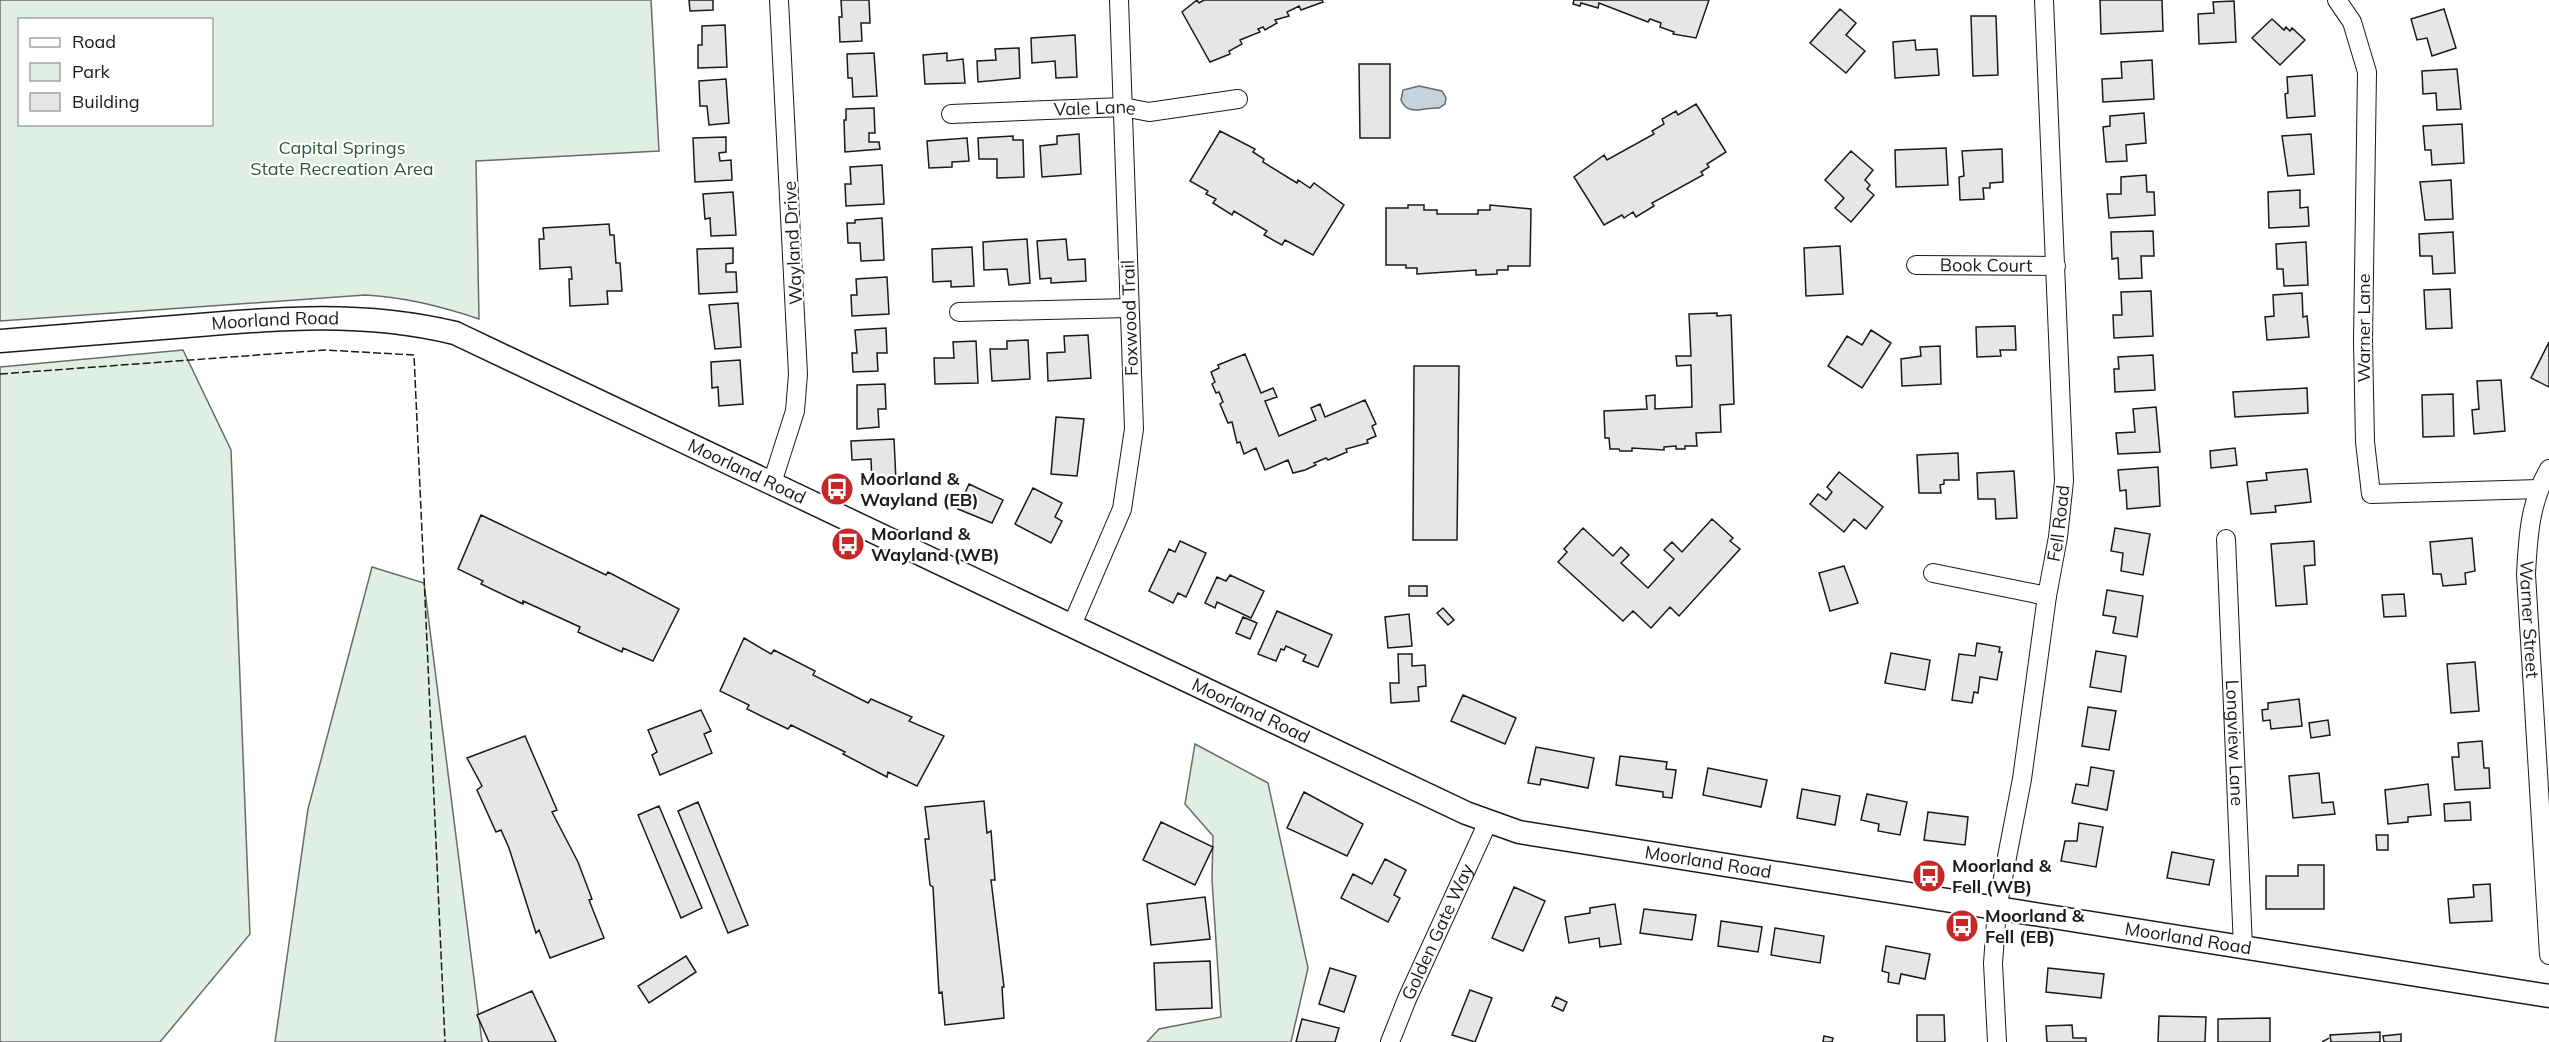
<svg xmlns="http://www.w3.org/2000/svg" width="2549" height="1042" viewBox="0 0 2549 1042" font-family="Mulish,sans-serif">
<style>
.green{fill:#e0efe3;stroke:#6a6a6a;stroke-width:1.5;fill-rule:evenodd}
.water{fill:#c6d2dc;stroke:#6a6a6a;stroke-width:1.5}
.building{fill:#e6e6e6;stroke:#1a1a1a;stroke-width:1.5}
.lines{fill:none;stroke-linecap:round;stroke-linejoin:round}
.minor-casing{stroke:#1a1a1a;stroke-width:20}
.tertiary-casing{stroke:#1a1a1a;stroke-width:25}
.minor{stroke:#fff;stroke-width:18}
.tertiary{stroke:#fff;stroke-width:22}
.fence{stroke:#1a1a1a;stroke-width:1.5;stroke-dasharray:8 3;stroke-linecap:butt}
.labels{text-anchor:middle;stroke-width:4.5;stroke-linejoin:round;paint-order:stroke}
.street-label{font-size:18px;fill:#1a1a1a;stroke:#fff}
.park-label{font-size:18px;fill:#2b5a34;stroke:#fff}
.poi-label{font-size:18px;font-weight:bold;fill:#1a1a1a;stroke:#fff;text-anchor:start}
</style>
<rect width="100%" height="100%" fill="#fff"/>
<path class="green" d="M0 0H651L659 151 476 161 479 319C441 306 405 297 365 295L0 321ZM20 20H212V124H20Z
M183 350 231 450 250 934 160 1042H0V367Z
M372 567 424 583 482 1042H275L308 809Z
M1195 744 1268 783 1308 968 1291 1042H1147L1159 1029 1221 1017 1212 880 1213 836 1185 804Z"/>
<path class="water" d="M1419 86 1442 91 1446 98 1445 104 1439 108C1424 107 1408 117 1401 100L1403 90Z"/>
<path class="building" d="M689 0H713V10L690 11Z
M841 0H869L870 23H861L862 41 840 42 839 17H842Z
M1197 0 1199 3 1204 0H1322L1323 2 1301 10 1299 6 1287 12 1289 16 1275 20 1277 23 1265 30 1263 27 1258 29 1260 32 1240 40 1242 44 1229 51 1230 54 1210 62 1182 12Z
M1574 0H1573H1709L1696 38 1673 34 1674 32 1660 27 1661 23 1650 19 1648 22 1599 3 1598 8 1581 3 1580 6 1573 4Z
M2100 0H2162L2163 31 2101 34Z
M2234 1 2236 42 2199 44 2198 14 2214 13 2213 2Z
M1840 9 1856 23 1846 35 1865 51 1846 73 1810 43Z
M2444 9 2456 48 2432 56 2427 38 2417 40 2411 19Z
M1971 16H1996L1998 75 1973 76Z
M2272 19 2284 30 2286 27 2290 31 2292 28 2305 40 2280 65 2252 38Z
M725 25 727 67 698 68V45H702V26Z
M1075 35 1077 77 1056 78 1055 61 1032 63 1031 38Z
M1915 40 1916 50 1937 49 1939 75 1895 78 1893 42Z
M1019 48 1020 78 978 82 977 61 996 60 995 49Z
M874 53 877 96 853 97 852 78H848L847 54Z
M947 53V61L963 59 965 83 925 84 923 55Z
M2152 60 2154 99 2103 102 2102 79 2122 78 2121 62Z
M1359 64H1390V138H1360Z
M2457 69 2461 109 2437 110 2436 93 2423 94 2422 71Z
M2312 75 2315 116 2287 118 2285 94 2288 93 2287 77Z
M726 79 729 123 709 125 707 106H700L699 81Z
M1696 104 1726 152 1707 164 1709 167 1701 172 1703 175 1652 203 1654 206 1636 217 1633 212 1624 218 1622 215 1604 225 1574 177 1604 155 1607 160 1654 134 1652 131 1664 124 1662 119 1676 111 1678 115Z
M874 108 875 133H869V142H879L880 149 845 152 844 120H846V109Z
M2144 113 2146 143 2126 145 2127 161 2106 162 2103 127 2110 126V116Z
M2462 124 2464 163 2432 165 2431 150H2425L2423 126Z
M1220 131 1255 149 1253 152 1264 159 1263 162 1297 183 1298 180 1310 188 1314 183 1344 205 1313 255 1285 240 1282 245 1264 235 1267 231 1234 211 1232 215 1213 203 1216 199 1206 194 1208 191 1190 181Z
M1079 134 1081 174 1042 177 1040 146 1057 144V136Z
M2311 134 2314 174 2288 176 2282 136Z
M1013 136V140H1023L1024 177 997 178V159H979L978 138Z
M726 137V152L719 153 720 161 731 160 732 180 695 182 693 138Z
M967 138 969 161 952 162V167L929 168 927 141Z
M1946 148 1948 185 1896 187 1895 150Z
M2002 149 2003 182 1990 183V188H1983L1984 199 1960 200 1959 177 1964 176 1962 151Z
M1851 151 1873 170 1865 180 1870 185 1867 189 1874 195 1851 222 1835 208 1844 198 1825 180Z
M882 165 884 204 846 206 845 184H851L850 167Z
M2146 175 2147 192H2154L2155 215 2109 218 2107 194H2121V177Z
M2451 180 2453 219 2425 220 2420 182Z
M2300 190V208L2308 207 2309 226 2269 228 2268 192Z
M733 192 736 235 711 236 710 218 705 219 703 194Z
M1408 205H1424V210H1437V214H1478V210H1490V205L1531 209 1530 266H1508V270H1497V274L1476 275V270L1417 274V268H1406V265H1386V208H1408Z
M882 218 884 260 861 261 860 243H848L847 223H855V220Z
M609 224 610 235H614L616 263H620L622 291H607L608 304 570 306 569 279H572L571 267 540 269 539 239H544L543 228Z
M2153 231 2154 256H2141L2142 278 2119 279 2118 258 2112 259 2111 232Z
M2453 232 2455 273 2433 274 2432 256H2420L2419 234Z
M1027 239 1030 283 1009 285 1007 269 984 270 983 242Z
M1066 239 1068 260 1085 259 1086 281 1051 283V278L1040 279 1037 241Z
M2306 242 2308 285 2284 286 2283 269H2277L2276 244Z
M1840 246 1843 294 1806 296 1804 248Z
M972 247 974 286 951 287V281L933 282 932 249Z
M733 248V263L726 264V272H736L737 292 699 294 697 249Z
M887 277 889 314 852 316 851 295H857L856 279Z
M2450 289 2452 328 2426 329 2424 290Z
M2151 291 2153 336 2114 338 2113 315H2122L2121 292Z
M2302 293 2303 317 2307 316 2309 337 2267 340 2265 317 2274 316 2273 295Z
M738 303 741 347 715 349 709 305Z
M1717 313V316L1731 315 1734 404 1720 405 1721 432 1696 433 1697 446H1685V449H1676V446L1664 447V450L1632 448V451H1620L1619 449H1610L1609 438H1605L1604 411 1647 409 1646 396 1655 395V409L1692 407 1691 365 1677 366 1676 356H1691L1689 314Z
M2015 326 2016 350H2000L2001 356 1977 357 1976 327Z
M886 328 887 353H877L878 371 853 372 852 353H857L855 330Z
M1871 330 1891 343 1862 388 1828 366 1847 336 1862 345Z
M1088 335 1091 378 1048 381 1047 353 1065 352 1064 336Z
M1028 340 1030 379 992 381 990 349H1007V341Z
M976 341 978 383 935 384 934 358H954L953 342Z
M2549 342V387L2531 378Z
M1940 346 1941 384 1902 386 1901 359 1921 356 1920 347Z
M1245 354 1261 393 1273 388 1277 397 1265 401 1279 436 1316 420 1311 408 1320 404 1325 417 1365 400 1376 424 1372 426 1376 436 1367 440 1368 443 1346 449 1347 452 1328 460 1326 458 1314 463 1316 465 1305 470 1293 473 1288 460 1265 470 1256 448 1244 454 1240 442 1237 443 1232 422 1228 423 1220 404 1223 402 1219 392 1216 393 1212 384 1215 382 1211 372 1219 368 1218 365Z
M2153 355 2155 390 2115 392 2114 369H2119L2118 357Z
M740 360 743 404 719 406 718 387 712 388 711 362Z
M1414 366H1459L1457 540H1413Z
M2501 380 2505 431 2474 434 2472 410 2479 409 2477 381Z
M885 384 886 409H878L879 427 857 429V385Z
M2307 388 2308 413 2235 417 2233 392Z
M2453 394 2454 436 2423 437 2422 395Z
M2156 407 2160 452 2118 454 2116 433 2135 432 2133 409Z
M1056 417 1084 419 1077 476 1051 474Z
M894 439 896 481 872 482 871 459 852 460 851 441Z
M2235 448 2237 465 2211 468 2210 451Z
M1958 453 1959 480H1944V484L1940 485 1941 493H1919L1917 455Z
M2158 467 2160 506 2127 509 2126 490 2120 491 2118 470Z
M2307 469 2311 502 2275 506 2276 512 2251 514 2247 482 2267 480 2266 473Z
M2014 471 2017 518 1996 519 1995 499H1978L1977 473Z
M1839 472 1883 507 1866 529 1854 519 1844 532 1810 504 1818 494 1826 500 1832 492 1827 487Z
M969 484 1003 500 992 523 958 509Z
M1033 488 1062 503 1055 517 1062 521 1051 543 1015 524Z
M481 515 606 575 608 572 679 609 653 661 623 648 622 652 578 632 580 627 523 601V604L481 584 483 581 458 569Z
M1712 519 1733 538 1730 541 1740 549 1679 616 1670 607 1651 628 1633 611 1623 621 1558 562 1567 552 1564 549 1583 528 1613 556 1621 547 1629 555 1621 563 1648 588 1674 559 1664 550 1672 542 1682 552Z
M2115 528 2150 534 2143 575 2121 571 2123 553 2111 551Z
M2472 538 2475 571 2465 573 2466 584 2443 586 2441 574H2433L2430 542Z
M1180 541 1206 553 1186 597 1178 593 1173 603 1149 591 1169 549 1175 552Z
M2314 541 2315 565 2304 566 2307 604 2276 606 2271 544Z
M1844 566 1858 603 1830 611 1819 573Z
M1230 575 1264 591 1251 618 1217 602 1215 608 1205 603 1217 577 1226 581Z
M1409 586H1427V596H1409Z
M2107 590 2143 596 2137 637 2113 633 2116 617 2103 615Z
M2404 594 2406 616 2384 617 2382 595Z
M1443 608 1454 620 1448 625 1437 613Z
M1277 611 1332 635 1318 667 1303 661 1306 655 1286 646 1284 650 1281 649 1276 661 1258 654Z
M1409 614 1412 646 1388 648 1385 617Z
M1243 617 1257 623 1250 639 1236 633Z
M744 638 771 654 774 650 815 671 813 675 868 703 871 699 912 717 909 721 944 736 917 786 888 772 887 777 843 754 845 752 791 725 788 729 747 709 749 705 720 691Z
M1977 643 2000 647 1999 652H2002L1997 680 1980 677 1978 693 1974 692 1972 703 1952 700 1959 654 1975 656Z
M2096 651 2126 656 2121 692 2090 687Z
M1891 653 1930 660 1925 690 1885 683Z
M1398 654H1412V666L1425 665 1426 686 1418 687 1419 701 1391 703 1390 683H1399Z
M2475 662 2479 711 2451 713 2447 664Z
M1463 695 1516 718 1505 744 1451 721Z
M2299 699 2302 726 2271 729 2270 720 2263 721 2262 710 2268 709V703Z
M2088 707 2116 711 2109 750 2082 746Z
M701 710 711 731 704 734 712 753 660 775 652 755 657 752 648 730Z
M2328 720 2330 735 2311 738 2309 723Z
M525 736 557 810 552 812 578 862 592 899 589 900 604 938 550 958 539 930 536 933 509 848 501 830 496 832 477 790 482 786 467 758Z
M2482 741 2484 768H2489L2490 788 2455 790 2452 757H2459L2458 743Z
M1536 747 1594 758 1588 788 1541 779 1540 785 1528 783Z
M1620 756 1667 762 1666 769 1676 770 1672 798 1663 797V792L1616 785Z
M2091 767 2114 771 2107 810 2072 803 2076 784 2088 786Z
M1708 768 1767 780 1761 807 1703 795Z
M2319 773 2322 803 2333 802 2335 814 2293 818 2289 776Z
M2428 784 2431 815 2408 817V822L2388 824 2385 790Z
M1802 789 1840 796 1835 825 1797 818Z
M1304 792 1363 824 1347 856 1287 828Z
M1867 794 1907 802 1900 835 1878 831 1879 824 1861 820Z
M984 801 987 833 991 831 995 880H991L1004 987H1002L1004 1018 945 1025 942 992 939 993 933 887 930 885 925 839H929L925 807Z
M698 802 748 925 728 933 678 811Z
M2470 802 2471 820 2445 821 2444 804Z
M659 806 702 908 681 918 638 815Z
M1928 812 1968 817 1965 845 1924 840Z
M1161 822 1213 847 1195 885 1143 860Z
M2079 823 2103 827 2096 867 2061 861 2065 841H2077Z
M2376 835H2388V850H2377Z
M2172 852 2214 860 2209 885 2167 878Z
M1385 859 1406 870 1394 895 1400 898 1388 922 1341 898 1353 874 1372 884Z
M2298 865H2324V909H2266V876H2298Z
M2490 884 2492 921 2450 923 2448 899 2474 897 2473 885Z
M1514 887 1545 901 1523 951 1492 938Z
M1205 897 1210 939 1151 945 1147 904Z
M1615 904 1621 944 1600 947 1599 938 1569 943 1565 917 1590 913V908Z
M1644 909 1696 915 1692 940 1640 933Z
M1721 921 1762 927 1758 952 1718 946Z
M1775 928 1824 936 1820 963 1771 955Z
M1886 946 1930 954 1925 979 1901 974 1899 984 1888 982 1889 973 1882 971Z
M686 956 696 972 649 1003 638 986Z
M1210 961 1212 1008 1156 1010 1154 963Z
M1330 968 1356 976 1344 1012 1319 1004Z
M2048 968 2104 974 2101 998 2046 992Z
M1470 990 1492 998 1475 1042 1452 1035Z
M532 991 556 1042H489L477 1015Z
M1556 997 1567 1002 1563 1011 1552 1006Z
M1917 1015H1944L1945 1042H1917Z
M2159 1016 2206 1017 2205 1042H2158Z
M2270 1018V1042H2218V1019Z
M1302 1019 1339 1028 1335 1042H1296Z
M2072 1025 2073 1038H2086V1042H2047L2046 1026Z
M2380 1032V1042H2331L2330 1035Z
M2401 1034V1042H2384L2383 1036Z
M1824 1036 1833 1038 1832 1042H1823Z"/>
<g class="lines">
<defs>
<g id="minor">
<path d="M2337 0 2352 22 2367 72 2363 341 2365 442 2371 494 2539 489"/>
<path id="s1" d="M951 114 1123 107 1149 112 1238 99"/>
<path id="s2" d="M1916 265 2056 266"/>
<path d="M959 312 1129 308"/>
<path id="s3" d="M2549 469C2530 502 2528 536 2526 574L2549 955"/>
<path d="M772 483 795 411 798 374 779 0"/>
<path id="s4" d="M2226 539 2243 948"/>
<path d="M1933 573 2047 596"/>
<path d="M1072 625 1122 509 1134 429 1119 0"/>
<path id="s5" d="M1390 1042 1407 999 1488 822"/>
<path id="s6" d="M1997 1042 1993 963 1997 909 2022 779 2047 596 2058 537 2064 481 2044 0"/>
</g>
<g id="tertiary">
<path id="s7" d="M0 341C62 336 125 331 187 326 279 318 364 311 455 333L1466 813 1519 832 2549 996"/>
</g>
</defs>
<use href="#minor" class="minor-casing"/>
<use href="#tertiary" class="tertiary-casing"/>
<use href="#minor" class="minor"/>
<use href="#tertiary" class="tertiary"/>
<path class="fence" d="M0 374 326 350 414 355 445 1042
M2322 1042 2331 1037"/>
</g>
<defs>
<symbol id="bus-disc" viewBox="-11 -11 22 22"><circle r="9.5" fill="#c62828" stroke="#fff"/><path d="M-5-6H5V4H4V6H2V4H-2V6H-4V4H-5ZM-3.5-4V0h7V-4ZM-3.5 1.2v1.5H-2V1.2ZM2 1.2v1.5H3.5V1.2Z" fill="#fff"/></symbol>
</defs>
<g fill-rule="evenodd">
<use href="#bus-disc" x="818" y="470" width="38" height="38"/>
<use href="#bus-disc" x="829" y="525" width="38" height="38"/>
<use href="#bus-disc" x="1910" y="857" width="38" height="38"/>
<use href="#bus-disc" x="1943" y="907" width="38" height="38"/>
</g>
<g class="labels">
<g class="street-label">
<text dy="6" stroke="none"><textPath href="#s1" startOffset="144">Vale Lane</textPath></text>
<text transform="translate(793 243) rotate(-93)" y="6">Wayland Drive</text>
<text dy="6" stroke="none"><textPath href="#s2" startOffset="70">Book Court</textPath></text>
<text transform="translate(1130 318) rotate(-92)" y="6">Foxwood Trail</text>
<text dy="6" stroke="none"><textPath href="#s7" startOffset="276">Moorland Road</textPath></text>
<text transform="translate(2364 328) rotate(-90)" y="6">Warner Lane</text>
<text dy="6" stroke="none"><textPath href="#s7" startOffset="780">Moorland Road</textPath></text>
<text dy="6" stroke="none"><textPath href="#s6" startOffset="524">Fell Road</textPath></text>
<text dy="6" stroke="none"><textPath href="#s3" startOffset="154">Warner Street</textPath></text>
<text dy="6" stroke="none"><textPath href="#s7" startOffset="1338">Moorland Road</textPath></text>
<text dy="6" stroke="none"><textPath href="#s4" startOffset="204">Longview Lane</textPath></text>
<text dy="6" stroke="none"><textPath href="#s7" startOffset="1824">Moorland Road</textPath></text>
<text dy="6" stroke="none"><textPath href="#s5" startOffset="120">Golden Gate Way</textPath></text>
<text dy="6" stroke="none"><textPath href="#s7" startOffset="2310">Moorland Road</textPath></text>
</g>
<g class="park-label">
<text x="342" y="154">Capital Springs<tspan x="342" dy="21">State Recreation Area</tspan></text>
</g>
<g class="poi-label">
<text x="860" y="485">Moorland &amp;<tspan x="860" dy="21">Wayland (EB)</tspan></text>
<text x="871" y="540">Moorland &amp;<tspan x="871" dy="21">Wayland (WB)</tspan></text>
<text x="1952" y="872">Moorland &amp;<tspan x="1952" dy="21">Fell (WB)</tspan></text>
<text x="1985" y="922">Moorland &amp;<tspan x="1985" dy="21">Fell (EB)</tspan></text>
</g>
</g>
<rect x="18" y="18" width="195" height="108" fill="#ffffff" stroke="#a3a3a3" stroke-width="1.5"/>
<rect x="30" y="38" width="30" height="9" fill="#ffffff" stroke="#a3a3a3" stroke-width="1.5"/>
<text x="72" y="48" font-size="18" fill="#1a1a1a">Road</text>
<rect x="30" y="63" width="30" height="18" fill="#e0efe3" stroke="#a3a3a3" stroke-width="1.5"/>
<text x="72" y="78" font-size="18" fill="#1a1a1a">Park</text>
<rect x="30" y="93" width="30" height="18" fill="#e6e6e6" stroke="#a3a3a3" stroke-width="1.5"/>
<text x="72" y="108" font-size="18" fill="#1a1a1a">Building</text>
</svg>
